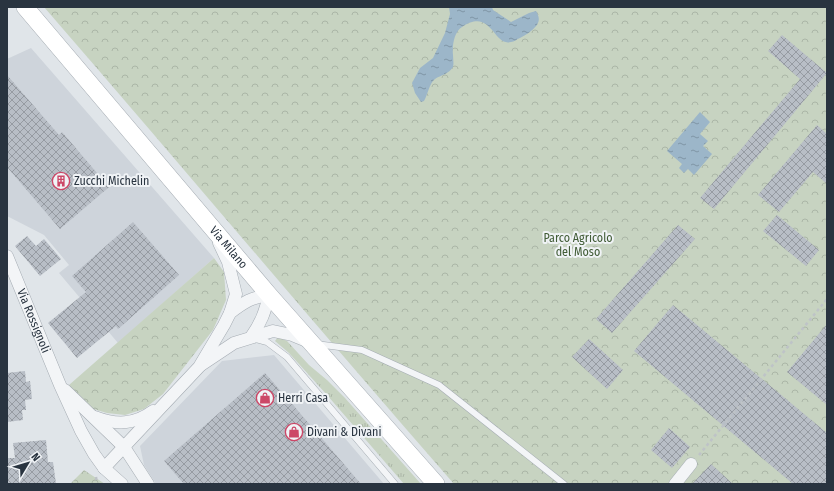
<svg xmlns="http://www.w3.org/2000/svg" width="834" height="491" viewBox="0 0 834 491" font-family="'Fira Sans Condensed',sans-serif">
<style>
.built{fill:#ced4db}
.grass{fill:url(#grass-tufts)}
.park{fill:url(#park-crowns)}
.water{fill:url(#water-ripples)}
.building{fill:url(#building-cross-hatch)}
.lines{fill:none;stroke-linecap:round;stroke-linejoin:round}
.service-casing{stroke:#a5acb3;stroke-width:7}
.minor-casing{stroke:#a5acb3;stroke-width:13}
.secondary-casing{stroke:#a5acb3;stroke-width:18}
.path{stroke:#bec3c7;stroke-width:2.5;stroke-dasharray:3 3;stroke-linecap:butt}
.service{stroke:#f3f5f7;stroke-width:6}
.minor{stroke:#f3f5f7;stroke-width:12}
.secondary{stroke:#fff;stroke-width:17}
.labels{text-anchor:middle;stroke-width:4;stroke-linejoin:round;paint-order:stroke}
.poi-label{font-size:12px;fill:#293440;stroke:#f0f3f6;text-anchor:start}
.park-label{font-size:12px;fill:#415c36;stroke:#f0f3f6}
.street-label{font-size:12px;fill:#293440;stroke:#f0f3f6}
</style>
<defs>
<pattern id="grass-tufts" width="24" height="20" patternUnits="userSpaceOnUse"><rect width="24" height="20" fill="#c7d3c1"/><path d="M3 7l-1-3M5 7V3M7 7l1-3M15 17l-1-3M17 17v-4M19 17l1-3" fill="none" stroke="#abb6a7"/></pattern>
<pattern id="park-crowns" width="20" height="18" patternUnits="userSpaceOnUse"><rect width="20" height="18" fill="#c7d3c1"/><path d="M2 6a3 3 0 1 1 6 0M12 15a3 3 0 1 1 6 0" fill="none" stroke="#abb6a7"/></pattern>
<pattern id="water-ripples" width="26" height="14" patternUnits="userSpaceOnUse"><rect width="26" height="14" fill="#9cb6c9"/><path d="M2 4q2-2 4 0t4 0M15 11q2-2 4 0t4 0" fill="none" stroke="#7f95a5"/></pattern>
<pattern id="building-cross-hatch" width="8" height="8" patternUnits="userSpaceOnUse"><rect width="8" height="8" fill="#b8bec6"/><path d="M0 0l8 8M0 8l8-8" fill="none" stroke="#969ba2"/></pattern>
</defs>
<rect width="100%" height="100%" fill="#e0e5e9"/>
<path class="built" d="M31 48 214 258 118 343 59 273 69 265 44 235 7 216V59Z
M274 355 384 484H156L144 465 140 446 222 361Z"/>
<path class="grass" d="M278 337 287 341 309 365 327 380 345 398 421 484H404L327 395 289 353 275 341Z"/>
<path class="park" d="M44 7H827V484H454C316 326 181 165 44 7Z
M214 258 224 272 226 300 213 330 163 394 144 409 125 415 107 413 90 408 76 395 69 385Z
M84 470 105 484H70Z"/>
<path class="water" d="M449 7H492L493 10 511 22 529 13 536 11C539 16 540 20 537 25 532 31 526 35 520 38 517 39 514 42 511 42 493 47 492 7 462 27 454 32 452 46 453 55 453 59 454 63 453 67 449 74 441 75 435 79 429 84 428 94 424 101L421 102 415 93 412 83 420 68 433 58 445 33 450 14Z
M700 112 710 122 700 134 708 141 703 146 712 154 694 175 688 169 684 173 679 168 682 164 667 151Z"/>
<path class="building" d="M782 35 827 73 714 209 700 198 800 79 768 51Z
M7 75 59 135 62 132 109 187 60 229 7 167Z
M817 125 827 134V184L813 172 779 212 758 195Z
M777 215 819 250 806 266 763 231Z
M133 222 179 275 118 329 116 326 77 358 48 323 86 292 72 276Z
M678 225 695 239 612 333 596 319Z
M27 236 36 246 44 239 61 259 40 276 15 246Z
M673 305 827 433V484H793L634 351Z
M827 324V405L787 372Z
M589 339 623 370 607 389 572 357Z
M25 371 26 382 30 381 32 399 25 400 26 410H22L23 420 7 422V373Z
M265 373 299 412 361 484H184L164 461Z
M669 428 690 447 672 468 651 450Z
M46 440 48 462H53L56 484H7V458H15L13 443Z
M711 464 733 484H692Z"/>
<g class="lines">
<defs>
<path id="service" d="M256 339 267 342 287 357 395 484
M316 344 362 350 439 385 564 484"/>
<g id="minor">
<path id="s1" d="M7 256 60 385 81 431 94 454 104 468 122 484"/>
<path d="M230 313C244 302 252 297 269 295 265 312 261 323 251 337"/>
<path d="M201 365 234 343 273 331 292 335 309 342"/>
<path d="M65 390 124 447 148 484"/>
<path d="M95 417C116 425 134 425 153 411"/>
<path d="M104 468 199 367 224 325 230 313 236 294 228 262 219 243"/>
<path d="M675 484 691 464"/>
</g>
<g id="secondary">
<path id="s2" d="M25 7 269 295 436 484"/>
</g>
</defs>
<use href="#service" class="service-casing"/>
<use href="#minor" class="minor-casing"/>
<use href="#secondary" class="secondary-casing"/>
<path class="path" d="M699 455 827 299
M96 477 97 484"/>
<use href="#service" class="service"/>
<use href="#minor" class="minor"/>
<use href="#secondary" class="secondary"/>
</g>
<defs>
<symbol id="building-ring" viewBox="-11 -11 22 22"><circle r="9.5" fill="#f0f3f6" stroke="#cc4767" stroke-width="1.5"/><path d="M-4-6H4V6H1V3H-1V6H-4ZM-2.5-4.3h1.7v1.8h-1.7ZM.8-4.3h1.7v1.8H.8ZM-2.5-1h1.7V.8h-1.7ZM.8-1h1.7V.8H.8Z" fill="#cc4767"/></symbol>
<symbol id="shop-ring" viewBox="-11 -11 22 22"><circle r="9.5" fill="#f0f3f6" stroke="#cc4767" stroke-width="1.5"/><path d="M-5-2.5h2.3a2.7 3.5 0 0 1 5.4 0H5L5.5 6h-11ZM-1.5-2.5h3a1.5 2.3 0 0 0-3 0Z" fill="#cc4767"/></symbol>
</defs>
<g fill-rule="evenodd">
<use href="#building-ring" x="51" y="171" width="20" height="20"/>
<use href="#shop-ring" x="255" y="388" width="20" height="20"/>
<use href="#shop-ring" x="284" y="422" width="20" height="20"/>
</g>
<g class="labels">
<g class="poi-label">
<text x="74" y="185">Zucchi Michelin</text>
<text x="278" y="402">Herri Casa</text>
<text x="307" y="436">Divani &amp; Divani</text>
</g>
<g class="park-label">
<text x="578" y="242">Parco Agricolo<tspan x="578" dy="14">del Moso</tspan></text>
</g>
<g class="street-label">
<text dy="4" stroke="none"><textPath href="#s2" startOffset="315">Via Milano</textPath></text>
<text dy="4" stroke="none"><textPath href="#s1" startOffset="70">Via Rossignoli</textPath></text>
</g>
</g>
<rect width="834" height="491" fill="none" stroke="#293440" stroke-width="16"/>
<g transform="translate(28 463) rotate(52)" stroke="#f0f3f6" stroke-width="3" paint-order="stroke">
<path d="M0-3L7 15L0 10L-7 15Z" fill="#293440"/>
<text y="-6" font-size="11" font-weight="bold" text-anchor="middle" fill="#293440">N</text>
</g>
</svg>
